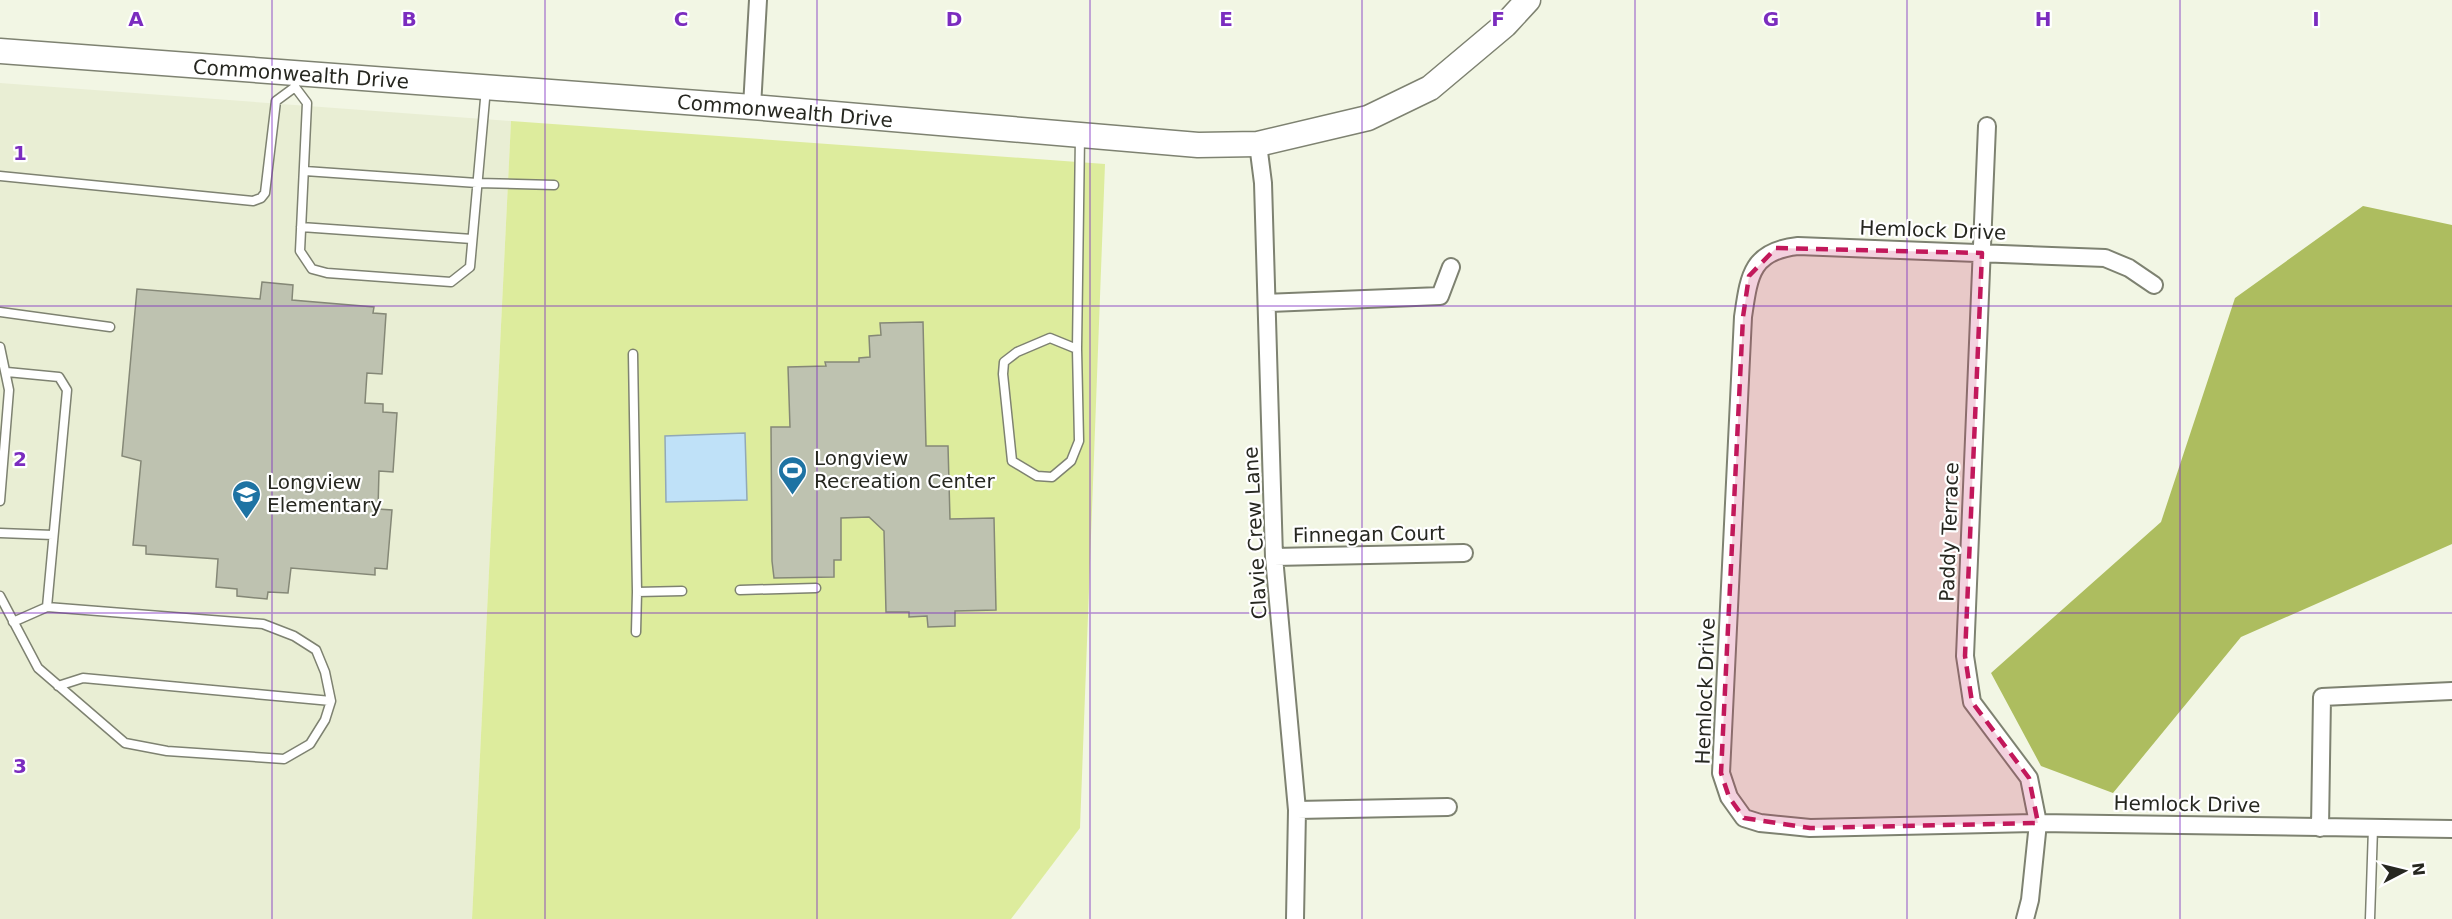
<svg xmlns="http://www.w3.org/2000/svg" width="2452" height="919" viewBox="0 0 2452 919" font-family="'DejaVu Sans',sans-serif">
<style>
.built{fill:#e9eed4}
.green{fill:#ddec9d}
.forest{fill:#adbd5f}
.water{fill:#bfe1f8;stroke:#91a9b7;stroke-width:1.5}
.building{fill:#bec2b0;stroke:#858877;stroke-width:1.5}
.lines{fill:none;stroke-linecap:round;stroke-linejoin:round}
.lane-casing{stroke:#7e8271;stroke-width:11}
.street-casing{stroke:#7e8271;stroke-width:20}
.secondary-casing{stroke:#7e8271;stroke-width:27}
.lane{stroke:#fff;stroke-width:8}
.street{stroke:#fff;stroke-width:16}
.secondary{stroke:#fff;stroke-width:24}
.marked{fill:#c2185b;fill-opacity:0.2;stroke:#c2185b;stroke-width:4.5;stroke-dasharray:12 8;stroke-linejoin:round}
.grid{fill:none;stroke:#7b2cbf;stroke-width:1.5;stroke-opacity:0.55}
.labels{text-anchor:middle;stroke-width:4.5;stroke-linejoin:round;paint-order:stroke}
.street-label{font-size:20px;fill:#262720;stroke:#fff}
.poi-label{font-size:20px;fill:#262720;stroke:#fff;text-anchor:start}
.grid-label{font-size:20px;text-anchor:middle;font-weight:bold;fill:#7b2cbf;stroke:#fff;stroke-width:4.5;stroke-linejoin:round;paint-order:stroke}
</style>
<rect width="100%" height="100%" fill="#f2f6e4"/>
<path class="built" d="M0 83 511 121 472 919H0Z"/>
<path class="green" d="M511 121 1105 164 1080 828 1011 919H472Z"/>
<path class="forest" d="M2363 206 2452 225V544L2241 637 2113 793 2041 766 1991 673 2161 522 2235 298Z"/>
<path class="water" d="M745 433 747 500 666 502 665 436Z"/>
<path class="building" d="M262 282 293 285 292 300 374 307 373 313 386 314 382 374 367 373 365 403 383 404V412L397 413 393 472 379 471 378 509 392 510 387 569 375 568V575L291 568 288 593 268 592 267 599 237 596V589L216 587 218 559 146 554V546L133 545 141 461 122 456 137 289 260 299Z
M923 322 926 446H948L950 519 994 518 996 610 955 611V626L928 627 927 616 909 617V612H886L884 531 869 517 841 518V560H834V577L774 578 772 561 771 427H790L788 367 826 366 825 362H859V358L870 357 869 336 881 335 880 323Z"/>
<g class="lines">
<defs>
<path id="lane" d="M295 76V87L307 103 300 251 312 269 327 273 451 282 470 267 486 88
M305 171 477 183 554 185
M0 176 253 201 261 198 265 193 276 101 295 87
M301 227 472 239
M0 312 110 327
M1050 338 1077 349 1079 441 1071 461 1052 477 1037 476 1012 461 1003 374 1004 362 1017 352Z
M0 347 9 390 0 501
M1077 349 1080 136
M633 354 637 592 682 591
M7 372 59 377 67 390 47 607
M0 533 53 535
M740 590 816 588
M0 596 38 668 125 743 167 751 284 759 310 744 325 720 331 701 325 672 316 650 294 636 263 624 47 607 13 622
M636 632 637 592
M58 686 83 678 331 701
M2370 919 2373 828"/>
<path id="street" d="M752 107 758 0
M1987 126 1965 656 1972 702 2029 778 2038 823 2030 900 2025 919
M1258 144 1263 183 1274 557 1297 810 1295 919
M2154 285 2129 268 2105 258 1798 246C1751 251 1749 276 1743 317L1721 773 1729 797 1744 818 1760 823 1810 828 2038 823 2452 829
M1267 303 1440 296 1451 267
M1274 557 1464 553
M1297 810 1448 807
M2320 828 2322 697 2452 691"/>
<path id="secondary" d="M0 51 752 107 1198 145 1258 144 1368 118 1430 88 1505 25 1528 0"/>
</defs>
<use href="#lane" class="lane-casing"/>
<use href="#street" class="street-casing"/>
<use href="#secondary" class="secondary-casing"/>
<use href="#lane" class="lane"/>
<use href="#street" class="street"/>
<use href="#secondary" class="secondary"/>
</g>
<path class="marked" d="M1776 248 1982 253 1965 656 1972 702 2029 778 2038 823 1810 828 1744 818 1729 797 1721 773 1743 317 1749 276Z"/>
<path class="grid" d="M272 0V919M545 0V919M817 0V919M1090 0V919M1362 0V919M1635 0V919M1907 0V919M2180 0V919M0 306H2452M0 613H2452"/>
<defs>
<symbol id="stadium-pin" viewBox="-11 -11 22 30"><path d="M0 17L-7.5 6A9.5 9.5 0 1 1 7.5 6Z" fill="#1e73a3" stroke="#fff"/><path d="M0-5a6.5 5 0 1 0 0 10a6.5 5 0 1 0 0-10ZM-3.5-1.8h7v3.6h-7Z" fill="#fff"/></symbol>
<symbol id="school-pin" viewBox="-11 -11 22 30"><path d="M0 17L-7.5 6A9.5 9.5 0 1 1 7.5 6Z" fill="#1e73a3" stroke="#fff"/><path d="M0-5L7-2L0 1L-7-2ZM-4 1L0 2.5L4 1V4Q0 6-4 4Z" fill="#fff"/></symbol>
</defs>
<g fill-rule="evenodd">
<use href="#stadium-pin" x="776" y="454" width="33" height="45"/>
<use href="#school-pin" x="230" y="478" width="33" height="45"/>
</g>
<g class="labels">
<g class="street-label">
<text transform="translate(301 74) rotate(4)" y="7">Commonwealth Drive</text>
<text transform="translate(785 111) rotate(5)" y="7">Commonwealth Drive</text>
<text transform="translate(1933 230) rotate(2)" y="7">Hemlock Drive</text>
<text transform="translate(1949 532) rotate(-88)" y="7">Paddy Terrace</text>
<text transform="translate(1255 533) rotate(-93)" y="7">Clavie Crew Lane</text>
<text transform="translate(1369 534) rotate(-1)" y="7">Finnegan Court</text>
<text transform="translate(1705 691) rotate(-88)" y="7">Hemlock Drive</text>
<text transform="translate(2187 804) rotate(1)" y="7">Hemlock Drive</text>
</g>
<g class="poi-label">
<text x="814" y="465">Longview<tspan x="814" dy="23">Recreation Center</tspan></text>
<text x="267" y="489">Longview<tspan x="267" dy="23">Elementary</tspan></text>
</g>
</g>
<g class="grid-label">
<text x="136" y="26">A</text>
<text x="409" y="26">B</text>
<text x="681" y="26">C</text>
<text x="954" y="26">D</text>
<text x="1226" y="26">E</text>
<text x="1498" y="26">F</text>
<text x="1771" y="26">G</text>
<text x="2043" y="26">H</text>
<text x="2316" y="26">I</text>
<text x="20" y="160">1</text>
<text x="20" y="466">2</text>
<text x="20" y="773">3</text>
</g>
<g transform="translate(2404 871) rotate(83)" stroke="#ffffff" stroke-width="4.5" paint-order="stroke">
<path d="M0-4.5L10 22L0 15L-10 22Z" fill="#262720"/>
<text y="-9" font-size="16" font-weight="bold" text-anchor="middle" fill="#262720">N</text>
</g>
</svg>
